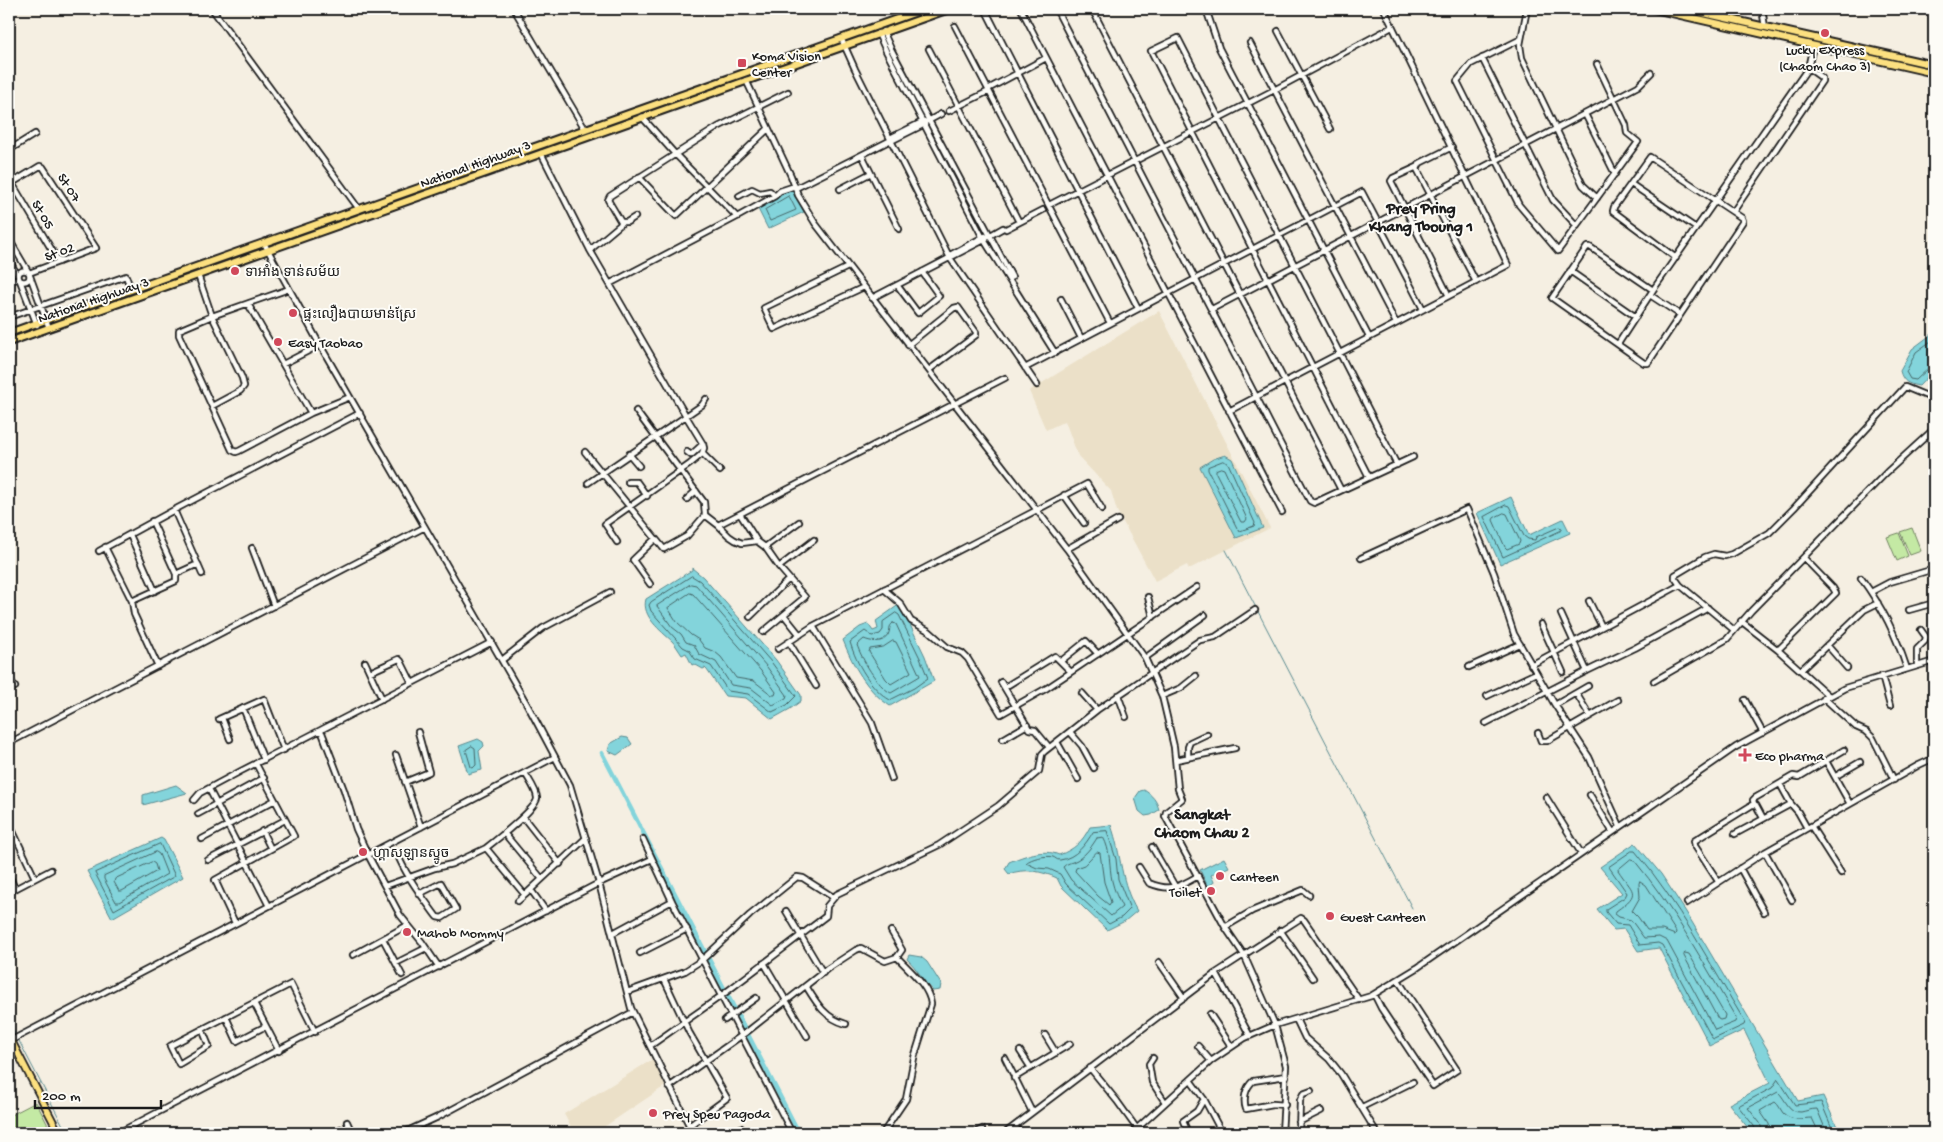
<svg xmlns="http://www.w3.org/2000/svg" width="1943" height="1142" viewBox="0 0 1943 1142" font-family="'Gochi Hand','Noto Sans Khmer',sans-serif">
<style>
.built{fill:#ebe0c8}
.green{fill:#c4e9a4;stroke:#708260}
.water{fill:#83d4db;stroke:#5a8a8f}
.lines{fill:none;stroke-linecap:round;stroke-linejoin:round}
.shore{stroke:#456668;stroke-width:1}
.stream{stroke:#5a8a8f;stroke-width:1}
.canal{stroke:#83d4db;stroke-width:4.5}
.minor-casing{stroke:#1c1c1c;stroke-width:8}
.major-casing{stroke:#1c1c1c;stroke-width:9}
.highway-casing{stroke:#1c1c1c;stroke-width:10}
.minor{stroke:#fdfcf7;stroke-width:4.5}
.major{stroke:#fce080;stroke-width:5.5}
.highway{stroke:#fce080;stroke-width:6}
.poi-dot{fill:#d1495b;stroke:#fdfcf7;stroke-width:2}
.labels{text-anchor:middle;stroke-width:4;stroke-linejoin:round;paint-order:stroke}
.poi-label{font-size:14px;fill:#1c1c1c;stroke:#fdfcf7;text-anchor:start}
.street-label{font-size:14px;fill:#1c1c1c;stroke:#fdfcf7}
.quarter-label{font-size:16px;font-weight:bold;fill:#1c1c1c;stroke:#fdfcf7}
</style>
<rect width="100%" height="100%" fill="#f5efe2"/>
<filter id="ink" filterUnits="userSpaceOnUse"><feTurbulence type="fractalNoise" baseFrequency=".02" numOctaves="2"/><feDisplacementMap in="SourceGraphic" scale="10" xChannelSelector="R" yChannelSelector="G"/><feConvolveMatrix kernelMatrix="1 2 1 2 8 2 1 2 1" color-interpolation-filters="sRGB"/></filter>
<g filter="url(#ink)">
<path class="built" d="M1159 311 1270 528 1189 569 1187 565 1155 581 1117 511 1111 491 1078 456 1065 421 1046 430 1029 391Z
M653 1059 665 1086 595 1133H574L564 1114Z"/>
<path class="green" d="M1912 528 1921 551 1910 555 1900 532Z
M1899 533 1908 556 1897 561 1887 537Z
M36 1102 52 1133H9V1116Z"/>
<path class="water" d="M792 189 804 212 768 229 758 209 782 193Z
M1932 334 1934 336V370L1919 386C1908 384 1903 382 1900 371L1912 349Z
M1225 455 1232 459 1263 528 1236 538 1200 467 1213 459Z
M1511 497 1529 535 1563 519 1570 533 1500 564 1477 513Z
M692 568 703 577 776 660 801 695V701L790 709 772 719 746 698 725 696 707 670 705 668 703 669 694 664 692 665 686 653 682 655C679 651 676 645 672 641 661 631 641 616 646 599L692 570Z
M900 604 925 656 934 681 890 706C867 691 853 666 843 640L860 627 868 624 873 631 878 629 876 621Z
M622 737 628 738 632 744 617 755 608 751 610 744Z
M478 739 483 742 484 746 479 751 482 770 468 774 459 746Z
M176 785 187 793 143 805V795Z
M1144 790C1152 795 1157 801 1159 810L1151 815 1145 816 1139 811 1135 798 1140 791Z
M1111 825C1122 856 1120 882 1137 911L1125 921 1107 930 1061 886 1057 878C1042 871 1024 868 1009 874L1005 869 1009 862C1024 856 1043 848 1059 855 1075 849 1082 842 1090 827Z
M161 838 164 840 183 877 112 918 87 871Z
M1635 843 1661 874 1686 912 1798 1101 1823 1096 1840 1133H1752L1729 1104 1770 1083 1744 1030 1710 1046 1659 948 1638 951 1624 929 1614 930 1597 909 1622 893 1600 867Z
M1224 858 1229 867 1211 875 1214 882 1208 887 1200 870Z
M909 955 921 957 927 962 941 984 940 990 933 991C923 981 917 968 907 959Z"/>
<g class="lines">
<path class="shore" d="M789 196 796 210 770 221 765 210Z
M1934 339 1916 352 1906 372 1910 379 1916 380 1929 368 1934 367
M1223 461 1228 463 1255 523 1254 526 1240 531 1238 530 1208 470V467Z
M1221 468 1224 469 1247 519 1245 522H1241L1216 473V470Z
M1506 505 1509 506 1524 536 1528 539 1535 540 1536 537 1559 527 1562 528V530L1503 557 1484 517Z
M1504 513 1507 514 1520 541 1519 544 1507 549 1505 547 1493 520 1494 518Z
M692 576 700 581 772 663 796 696 787 705 772 712 748 694 728 691 711 666 695 659 689 650 683 647 651 611 649 605 651 602Z
M691 584 696 585 767 667 787 695 786 698 773 705 751 688 731 685 716 662 699 654 694 645 686 642 681 634 672 627 657 606Z
M690 593 693 594 761 671 776 692 775 695H772L754 681 736 678 721 657 715 652 705 648 699 640 691 635 677 622 668 608Z
M896 613 899 615 920 658 928 678 914 688 890 700C871 689 856 663 850 642L865 631 872 636 880 634 883 630V622Z
M893 623 896 624 920 676 891 693C877 686 862 659 857 645L864 639C871 642 883 644 888 635 891 629 888 627 893 623Z
M893 641 896 642 911 672 891 684 886 679 869 652 870 649 883 647Z
M472 746 475 748 476 765 473 768 471 767 466 750Z
M1107 831 1116 859 1118 879 1130 909 1122 917 1109 924 1066 884 1060 874 1049 869 1037 868 1026 863C1031 858 1046 855 1053 857 1056 858 1056 860 1060 860 1076 858 1086 844 1093 832Z
M1097 838 1103 837C1111 851 1109 866 1112 881 1114 890 1118 899 1122 907L1111 916 1071 880 1063 867C1066 863 1072 863 1077 860 1086 855 1092 846 1097 838Z
M160 844 175 876 114 910 95 873Z
M1632 851H1635C1679 903 1710 964 1745 1022L1744 1025 1714 1039 1712 1038 1662 945 1658 943 1640 945 1628 925 1616 924 1606 912V909L1625 897 1627 893 1609 867Z
M156 852 159 854 167 874 119 902H116L104 879V876Z
M1097 852 1100 853 1104 882 1111 902 1109 905 1098 896 1075 871 1076 868 1084 865Z
M1631 859 1634 860C1674 908 1704 964 1736 1018L1735 1022 1715 1030 1667 941 1659 937 1644 938 1631 920 1619 917 1615 914 1616 911C1643 892 1632 892 1618 870Z
M152 862 155 864 157 871 122 891H119L114 882 115 879Z
M1640 881 1646 885 1676 932 1675 935 1662 930H1647L1638 917 1632 911 1640 897 1639 884Z
M1685 953 1689 954 1725 1015 1724 1019 1720 1020 1718 1019 1684 956Z
M1756 1133 1754 1126 1738 1106 1772 1088 1778 1079 1795 1105 1821 1102 1834 1133
M1763 1133 1760 1123 1748 1108 1778 1092C1786 1099 1788 1113 1801 1112 1806 1111 1811 1109 1817 1109L1827 1133
M1770 1133 1769 1124 1760 1111 1775 1102C1779 1105 1780 1109 1783 1113 1792 1122 1802 1118 1812 1118L1819 1133"/>
<path class="stream" d="M1226 550 1412 908
M9 1021 16 1036
M18 1039 67 1133"/>
<path class="canal" d="M602 753 799 1133"/>
<defs>
<path id="minor" d="M212 9 359 209
M514 9 585 129
M985 9 1138 308
M1021 9 1282 512
M1056 9 1310 501 1314 503 1413 457
M1092 9 1341 490
M1206 9 1219 48 1369 337
M1527 9 1520 45 1522 58 1583 185 1597 198
M1762 9 1765 27
M955 26 1110 323
M883 31 891 49 1012 277
M1278 31 1330 129
M878 33 886 51 984 240 1055 353
M841 38 855 69 950 258 1037 385
M1521 39 1471 64 1457 81 1519 205 1558 251 1638 142 1627 133 1626 125 1597 64
M1250 43 1396 323
M929 49 1019 222
M1482 58 1553 200 1577 226
M746 80 791 176 798 195 815 223 1067 549 1145 658 1162 696 1174 747 1178 789 1182 799 1166 812 1165 816 1225 927 1244 955 1275 1025 1286 1066 1282 1133
M988 89 1046 58
M949 111 989 91
M1585 114 1615 174
M642 117 675 154 737 217 775 196 780 191 795 186
M928 121 941 114
M890 138 924 121
M891 141 925 124
M1452 147 1420 163 1417 169 1476 282
M9 150 35 134
M541 153 590 250 686 416 588 483
M862 155 899 229
M1417 167 1393 178 1391 181 1449 296
M639 177 676 216 768 129
M9 178 59 262
M12 183 40 166 43 167 96 248 29 273
M1631 184 1696 228
M796 188 891 140
M840 189 871 173
M739 196 752 189 760 193 770 191 775 196
M1049 205 1274 90 1392 27
M1733 212 1822 81V78L1808 68
M621 222H627L635 217
M1006 229 1043 210
M989 236 1003 228
M9 239 29 273 49 328
M264 243 320 345 528 706 570 785 599 883 631 1008 693 1133
M590 250 621 224V222L608 200 610 196 718 127 788 92
M950 255 985 236
M9 260 19 278 37 325
M848 267 764 308 774 329 864 287
M18.5 276a5.5 5.5 0 1 1 11 0a5.5 5.5 0 1 1-11 0Z
M1570 271 1636 317
M198 275 212 316 242 378 244 386 240 391 212 406
M9 282 19 278
M611 283 737 217
M897 285 918 313 939 296 922 272
M289 289 212 316 179 330V335L232 450 236 452 239 451 311 413 350 397
M1653 290 1590 247H1587L1552 298 1644 363H1648L1743 221 1742 218 1650 157 1614 207 1613 211 1676 258
M1650 295 1679 314
M872 298 986 239
M1061 299 1081 338
M248 304 311 413
M1212 309 1638 86 1651 73
M9 317 126 276 131 290
M1618 344 1653 290 1808 68 1813 46
M908 345 954 308 958 307 976 332V335L929 370
M283 364 320 345
M1025 368 1362 192 1423 309
M1229 411 1508 265 1384 9
M585 452 664 549 687 536 705 515 704 502 636 411
M687 452 691 455 703 444
M702 453 720 471
M629 454 639 466
M1369 477 1151 51 1178 38 1397 465
M628 482H637L647 496
M1064 495 1084 523
M687 499 696 491
M174 510 360 413
M740 514 757 541
M705 515 718 525 1005 378
M718 525 729 536 735 540 742 543 757 541 765 547 779 567 805 597 763 632
M130 535 155 591
M617 542 605 524 690 464 702 454 704 448 703 444 686 416 702 405 706 399
M105 547 132 601 134 614 158 666
M765 547 799 522
M252 548 274 606
M1067 549 1118 520
M99 551 174 510 202 574
M1361 558 1467 509 1494 573 1514 634 1555 705 1589 757 1620 826
M779 567 814 540
M176 574 198 564
M1861 578C1883 608 1896 635 1907 669
M650 584 633 560 655 539
M1680 585 1734 630
M884 589 900 603 911 621 929 631 947 647 962 653 968 659 1001 714 1047 688 1071 672
M1871 592 1890 582 1934 569
M1148 597 1153 617
M132 601 176 581V574L152 521
M1589 601 1602 627
M1909 610 1934 603
M1561 614 1587 671
M784 615 800 635
M750 617 789 579
M1741 621 1778 650 1829 696
M1541 624 1563 672
M813 626 872 723 892 779
M789 642 816 686
M1827 645 1847 668
M778 649 813 626 1087 484 1102 509
M1778 650 1836 593 1833 588 1804 558
M1145 658 1205 615
M502 660 543 628 610 592
M1061 661 1086 641 1098 654
M365 662 382 699
M1531 665 1680 585 1675 578V575L1705 557 1714 554 1725 556 1732 554 1769 533 1794 508 1905 387 1934 399
M1917 666V649L1925 641 1926 637 1921 630
M1469 667 1520 644
M1801 670 1864 610 1878 603
M370 672 399 659 401 661 412 683
M1882 676 1890 706
M9 678 15 687
M1654 681 1727 639 1751 611 1887 472 1934 429
M1001 682 1029 729 1035 730 1049 747
M1005 687 1055 656 1071 672 1197 587
M1082 693 1097 710
M1576 693 1590 716
M1118 695 1126 717
M1162 696 1181 688 1196 676
M1487 696 1536 673
M1824 698 1856 727 1867 732 1873 738 1894 780
M1745 700 1763 733
M1555 705 1588 686
M243 708 264 760
M222 718 230 739
M219 719 264 699 284 750
M1486 723 1587 671 1635 648 1708 608
M321 730 344 790 356 829 368 855 400 915 422 942 439 967
M1070 732 1082 746 1094 768
M1538 733 1541 741H1547L1618 700
M1003 739 1027 725
M1057 742 1078 779
M9 743 425 527
M396 755 421 827
M1188 757V747L1190 742 1207 734
M1176 760 1235 748
M1826 761 1850 804
M525 773C529 780 537 791 537 798 538 807 495 841 486 848L525 895 586 838
M1836 776 1860 762
M405 782 429 772 418 732
M1780 784 1791 804
M209 789 269 906
M1590 795 1612 831
M1546 797 1581 853
M194 800 200 793 241 771 492 642
M1754 804 1753 800 1755 798 1793 776 1799 777 1844 750
M198 814 264 778
M523 817 560 864
M9 823 35 878
M1811 826 1841 873
M262 831 271 849
M504 833 542 879
M1735 834 1791 804 1798 812 1807 828
M202 839 275 800
M643 839 672 901
M1152 847 1176 888
M1765 852 1792 900
M399 858C409 880 423 898 437 917L442 918 456 909 441 883 419 894
M208 860 285 820
M1139 867 1149 883C1171 892 1179 887 1198 876
M1740 868 1764 912
M9 875 15 889
M1718 881 1695 846 1694 841 1752 805H1756L1763 818
M385 886 435 868 452 864 486 848
M531 890 546 911
M9 892 51 870
M518 901 525 895
M1687 903 1765 852 1919 765 1934 758
M786 911 823 973
M235 923 215 880 294 836 256 764
M1225 927 1252 911 1303 890 1309 895
M1280 930 1313 978
M613 933 672 901 792 1133
M383 939 402 975
M640 953 687 929
M353 955 408 925
M1159 962 1184 998
M396 963 426 948
M764 963 807 1036
M1216 973 1250 1036
M664 979 689 1032 727 1098 689 1126
M806 986C817 1004 825 1018 846 1024
M627 992 685 971 702 960 750 915 797 877 803 878 833 897
M1374 994 1381 1008 1433 1086 1457 1070 1398 980
M254 1003 279 1051
M1210 1014 1231 1046
M226 1017 237 1041 266 1026
M1296 1019 1305 1038 1329 1059 1341 1074 1377 1133
M725 1020 756 998
M202 1029 209 1046 179 1064 170 1046C210 1025 250 1005 291 984L315 1032
M1045 1035 1056 1053
M10 1041 555 757
M650 1046 721 996 826 916 827 906 837 894 939 845 998 806 1039 771 1042 754 1045 751 1097 710 1200 640 1215 637 1255 610
M1198 1046 1211 1061
M1020 1051 1031 1068
M1005 1058 1032 1112
M1153 1058 1149 1064 1152 1082 1165 1102
M1090 1068 1117 1101 1140 1133
M1014 1078 1070 1044
M1190 1080 1204 1099 1222 1133
M669 1087 748 1031 827 969 856 950 861 948 885 961 897 957 902 950 891 931
M1285 1105 1273 1104 1246 1109C1243 1100 1245 1088 1253 1081L1286 1076
M1362 1107 1413 1082
M347 1122 352 1133
M1299 1122 1321 1111
M1015 1126 1020 1133
M340 1129 342 1133
M1282 1132 1299 1133
M118 1133 599 883 652 859
M403 1133 438 1117 633 1012
M732 1133 741 1128
M883 1133 906 1099 914 1058 931 1004C929 986 909 970 897 957
M974 1133 982 1129
M1005 1133 1216 973 1301 918 1304 920 1359 1000
M1132 1133 1211 1061 1245 1038 1275 1025 1371 996 1417 968 1736 747 1845 688 1934 661
M1188 1133 1183 1121 1197 1111 1204 1099
M1299 1133 1300 1100 1303 1094 1311 1091
M1329 1133 1332 1132"/>
<path id="major" d="M9 1036 59 1133"/>
<path id="highway" d="M1654 9 1934 73
M1686 9 1934 65
M9 333 925 9
M9 342 949 9"/>
</defs>
<use href="#minor" class="minor-casing"/>
<use href="#major" class="major-casing"/>
<use href="#highway" class="highway-casing"/>
<use href="#minor" class="minor"/>
<use href="#major" class="major"/>
<use href="#highway" class="highway"/>
</g>
</g>
<g class="poi-dot">
<circle cx="1825" cy="33" r="5"/>
<rect x="737" y="58" width="10" height="10" rx="2.5"/>
<circle cx="235" cy="271" r="5"/>
<circle cx="293" cy="313" r="5"/>
<circle cx="278" cy="342" r="5"/>
<path d="M1742.5 747.5h5v5h5v5h-5v5h-5v-5h-5v-5h5z"/>
<circle cx="363" cy="852" r="5"/>
<circle cx="1220" cy="876" r="5"/>
<circle cx="1211" cy="891" r="5"/>
<circle cx="1330" cy="916" r="5"/>
<circle cx="407" cy="932" r="5"/>
<circle cx="653" cy="1113" r="5"/>
</g>
<g class="labels">
<g class="poi-label">
<text x="1825" y="54" text-anchor="middle">Lucky Express<tspan x="1825" dy="16">(Chaom Chao 3)</tspan></text>
<text x="752" y="60">Koma Vision<tspan x="752" dy="16">Center</tspan></text>
<text x="245" y="276">ទាអាំង ទាន់សម័យ</text>
<text x="303" y="318">ផ្ទះលឿងបាយមាន់ស្រែ</text>
<text x="288" y="347">Easy Taobao</text>
<text x="1755" y="760">Eco pharma</text>
<text x="373" y="857">ហ្គាសឡានស្ទូច</text>
<text x="1230" y="881">Canteen</text>
<text x="1201" y="896" text-anchor="end">Toilet</text>
<text x="1340" y="921">Guest Canteen</text>
<text x="417" y="937">Mahob Mommy</text>
<text x="663" y="1118">Prey Speu Pagoda</text>
</g>
<g class="street-label">
<text transform="translate(475 163) rotate(-20)" y="5">National Highway 3</text>
<text transform="translate(70 187) rotate(57)" y="5">St 07</text>
<text transform="translate(44 214) rotate(59)" y="5">St 05</text>
<text transform="translate(59 251) rotate(-20)" y="5">St 02</text>
<text transform="translate(93 299) rotate(-19)" y="5">National Highway 3</text>
</g>
<g class="quarter-label">
<text x="1421" y="213">Prey Pring<tspan x="1421" dy="18">Khang Tboung 1</tspan></text>
<text x="1202" y="819">Sangkat<tspan x="1202" dy="18">Chaom Chau 2</tspan></text>
</g>
</g>
<rect width="1943" height="1142" fill="none" stroke="#fdfcf7" stroke-width="30"/>
<rect x="15" y="15" width="1913" height="1112" fill="none" stroke="#1c1c1c" stroke-width="2" filter="url(#ink)"/>
<path d="M35 1100v8h126v-8" fill="none" stroke="#1c1c1c" stroke-width="2.5"/>
<text x="42" y="1100" font-size="15" fill="#1c1c1c" stroke="#fdfcf7" stroke-width="4" paint-order="stroke">200 m</text>
</svg>
